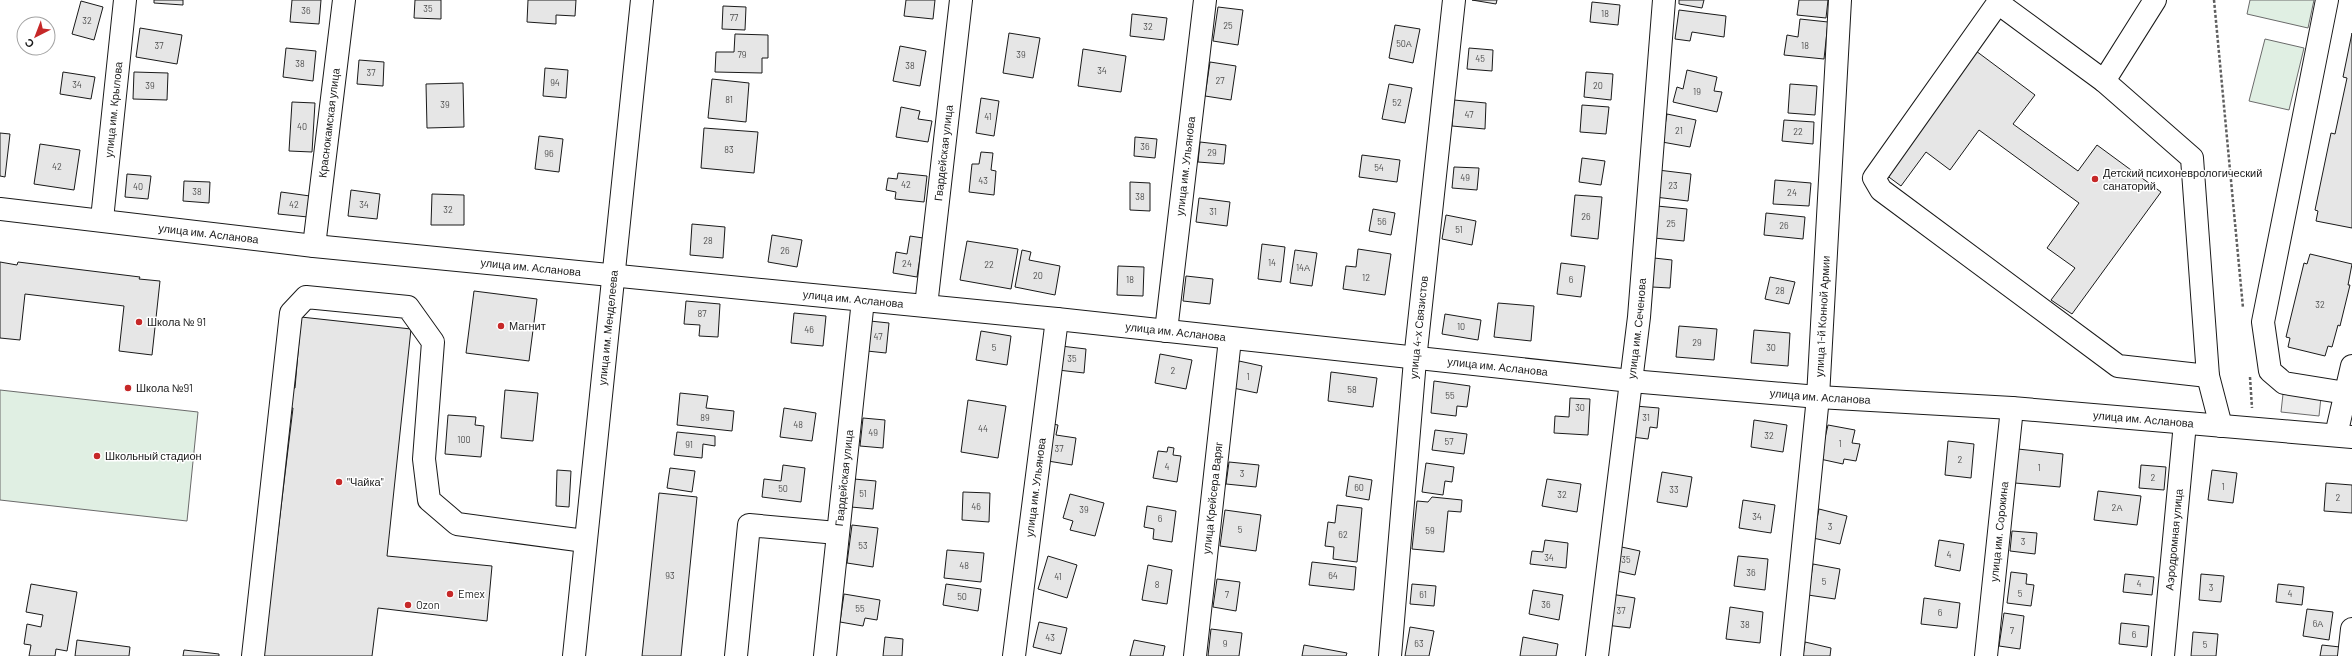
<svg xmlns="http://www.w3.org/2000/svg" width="2352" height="656" viewBox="0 0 2352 656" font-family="Barlow,sans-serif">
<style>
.green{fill:#e0efe3;stroke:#6a6a6a}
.parking{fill:#ededed;stroke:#6a6a6a}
.building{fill:#e6e6e6;stroke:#1a1a1a}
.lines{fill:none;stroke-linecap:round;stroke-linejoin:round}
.minor-casing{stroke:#1a1a1a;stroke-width:24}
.major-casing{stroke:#1a1a1a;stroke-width:24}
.path{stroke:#5f5f5f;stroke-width:2.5;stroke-dasharray:3 2;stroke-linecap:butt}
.minor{stroke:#fff;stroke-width:22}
.major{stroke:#fff;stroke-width:22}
.poi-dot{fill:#c62828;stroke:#fff;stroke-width:1.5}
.labels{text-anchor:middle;stroke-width:3;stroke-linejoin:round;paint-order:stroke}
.number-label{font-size:9px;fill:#4d4d4d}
.street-label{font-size:11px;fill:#1a1a1a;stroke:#fff}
.poi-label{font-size:11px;fill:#1a1a1a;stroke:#fff;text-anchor:start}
</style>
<rect width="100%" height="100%" fill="#fff"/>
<path class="green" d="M2250 0H2314L2308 28 2247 14Z
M2265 39 2304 48 2289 110 2249 101Z
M0 390 198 412 187 521 0 500Z"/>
<path class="parking" d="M2283 394 2321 397 2319 416 2281 412Z"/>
<path class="building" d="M154 0H183V5L154 3Z
M292 0H321L319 24 290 22Z
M415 0H441V19L414 18Z
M528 0H576L575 16 556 15V24L527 22Z
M906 0H935L933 19 904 16Z
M1472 0H1497L1496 4Z
M1679 0H1704L1702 8 1679 4Z
M1799 0H1828L1826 18 1797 15Z
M81 1 103 7 94 40 72 34Z
M1592 2 1620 5 1618 25 1590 22Z
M723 6 746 7 745 30 722 29Z
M1218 7 1243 10 1238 45 1213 41Z
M1679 10 1726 16 1724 37 1692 32 1690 41 1675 39Z
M1132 14 1167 18 1164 40 1130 36Z
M1800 19 1828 22 1824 59 1784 55 1787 35 1798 37Z
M1395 25 1420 29 1413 63 1389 58Z
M140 28 182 35 177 64 136 57Z
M1009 33 1040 38 1033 78 1003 73Z
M2352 33V228L2316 221 2318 211 2315 210 2331 133 2335 134 2347 78 2343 77Z
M735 34 768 35V58H762V73L715 72 716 52H734Z
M900 46 926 51 920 86 893 81Z
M286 48 316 51 313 81 283 77Z
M1469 48 1493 50 1492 71 1467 69Z
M1972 48 2035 95 2013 124 2078 171 2097 145 2161 192 2072 314 2051 300 2075 268 2047 248 2079 203 1979 130 1950 170 1926 152 1901 186 1882 172Z
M1083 49 1126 56 1121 92 1078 86Z
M359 60 384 62 383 86 357 84Z
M1210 62 1236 66 1231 100 1205 96Z
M545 68 568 70 566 98 543 96Z
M1687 70 1717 77 1714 91 1722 92 1717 112 1673 102 1677 87 1683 89Z
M63 72 95 77 91 99 60 94Z
M134 72 168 73 167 100 133 99Z
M1586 72 1613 74 1611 100 1584 97Z
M712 79 749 83 746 122 708 118Z
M463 83 464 127 427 128 426 84Z
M1389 84 1412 88 1405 123 1382 119Z
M1790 84 1817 86 1815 115 1788 113Z
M981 98 999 101 994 136 976 133Z
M1454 100 1486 103 1485 129 1452 126Z
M292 102 315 103 312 152 289 151Z
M1582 105 1609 107 1606 134 1580 132Z
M901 107 920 111 918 119 932 121 928 142 896 137Z
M1667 114 1696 120 1690 147 1662 142Z
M1784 120 1814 122 1813 144 1782 141Z
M704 128 758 132 754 173 701 168Z
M0 133 10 134 5 177 0 176Z
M539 136 563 139 559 172 535 169Z
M1135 137 1157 139 1155 158 1134 156Z
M1200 142 1226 145 1224 164 1198 162Z
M40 144 80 150 74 190 34 184Z
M981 152 993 153 991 170 996 171 994 195 969 192 972 164H979Z
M1362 155 1400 160 1397 182 1359 177Z
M1582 158 1605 161 1601 185 1579 182Z
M1454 167 1479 168 1477 190 1452 188Z
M1658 170 1691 174 1688 201 1655 197Z
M898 173 927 176 924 202 895 199 896 192 886 190 888 178 897 179Z
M127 174 151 176 148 199 125 197Z
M1775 180 1811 183 1809 206 1773 204Z
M184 181 210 182 209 203 183 201Z
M1130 182 1150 183V211L1130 210Z
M351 190 380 194 377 219 348 216Z
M281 192 310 196 308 217 278 214Z
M432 194 464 195V225H431Z
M1575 195 1602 197 1598 239 1571 236Z
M1199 198 1230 202 1227 226 1196 222Z
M1657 206 1687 209 1684 241 1654 238Z
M1373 209 1395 213 1391 235 1369 231Z
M1766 213 1805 217 1803 239 1764 235Z
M1446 215 1476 221 1472 245 1442 239Z
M692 224 725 227 723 258 690 255Z
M772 235 802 240 797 267 768 262Z
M910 236 923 238 917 277 893 273 896 252 907 254Z
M967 241 1018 249 1011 289 960 280Z
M1262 244 1285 247 1281 282 1258 279Z
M1358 249 1391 254 1385 295 1343 289 1346 266 1356 267Z
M1022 250 1031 252 1029 260 1060 266 1055 295 1015 287Z
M1295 250 1317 253 1312 286 1290 283Z
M2310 254 2352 264 2348 285H2350L2340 326 2338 325 2332 347 2328 346 2325 356 2288 347 2290 338 2286 337 2304 263 2307 264Z
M1654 258 1672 260 1670 288 1652 287Z
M0 262 17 265 18 262 140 277 139 279 160 281 152 355 119 351 124 306 25 294 20 340 0 338Z
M1561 263 1585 266 1581 297 1557 294Z
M1118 266 1144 267 1143 296 1117 295Z
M1186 276 1213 279 1210 304 1183 301Z
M1770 277 1795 282 1789 304 1765 299Z
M474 291 537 299 529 361 466 353Z
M686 301 720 304 718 337 699 336 700 325 684 324Z
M1498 303 1534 306 1531 341 1494 337Z
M794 313 826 316 823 346 791 343Z
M1445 314 1481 320 1478 340 1442 334Z
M301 317 411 329 387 556 492 566 487 621 378 608 372 656H263L293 408 282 407 285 388H295Z
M870 321 889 323 886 353 867 351Z
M1679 326 1717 329 1714 360 1676 357Z
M1754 330 1790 333 1788 366 1751 363Z
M981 331 1011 336 1007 365 976 360Z
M1061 346 1086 349 1084 373 1058 370Z
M1160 354 1192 360 1186 389 1155 383Z
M1239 361 1262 366 1257 393 1233 388Z
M1331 372 1377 378 1373 407 1328 401Z
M1434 381 1470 386 1467 407 1457 406 1456 416 1431 413Z
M505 390 538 393 533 441 501 438Z
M680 393 708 396 706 408 734 411 732 431 677 425Z
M1570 398 1590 399 1588 435 1554 433 1555 416 1569 417Z
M968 400 1006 406 998 458 961 452Z
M1635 406 1659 408 1657 428 1650 427 1648 439 1632 437Z
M784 408 816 413 812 441 780 437Z
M448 415 476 417 475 425 484 426 481 457 445 454Z
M863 418 885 420 883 448 860 446Z
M1754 420 1787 425 1783 452 1751 447Z
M1047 423 1058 425 1056 435 1076 438 1072 465 1042 460Z
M1828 425 1855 430 1852 443 1860 444 1856 461 1844 459 1843 464 1820 459Z
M1435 430 1467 434 1464 454 1432 450Z
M677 432 715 436V446L703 444 702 458 674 455Z
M1948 441 1974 444 1971 478 1945 475Z
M1168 447 1174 448 1173 455 1181 456 1177 482 1153 478 1158 451 1167 452Z
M2018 449 2063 454 2060 487 2015 483Z
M1229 462 1259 465 1256 487 1226 484Z
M1426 463 1454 467 1452 482 1445 481 1443 495 1422 492Z
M783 465 805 468 801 502 762 497 764 479 781 481Z
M2141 465 2166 467 2164 490 2139 488Z
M670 468 695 471 692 492 667 488Z
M557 470 571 471 569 507 556 506Z
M2212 470 2237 473 2233 503 2208 500Z
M1662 472 1692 477 1687 507 1657 502Z
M1349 476 1372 480 1369 500 1346 496Z
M854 479 876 481 873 509 851 507Z
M1547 479 1581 484 1577 512 1542 506Z
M2326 483 2352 485V513L2324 511Z
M2098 491 2141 496 2137 525 2094 520Z
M963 492 990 493 989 522 962 520Z
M659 493 697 497 681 656H642Z
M1070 494 1104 503 1095 536 1070 530 1073 521 1063 518Z
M1432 497 1462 500 1461 512 1448 511 1444 552 1412 549 1417 501 1428 502Z
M1743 500 1775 505 1771 533 1739 528Z
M1337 505 1362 508 1357 562 1333 559 1334 547 1325 546 1328 522 1335 523Z
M1147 506 1176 511 1172 542 1153 539 1154 529 1144 527Z
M1819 509 1847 516 1840 544 1813 538Z
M1225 510 1261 515 1256 551 1220 546Z
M852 525 878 528 873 567 847 563Z
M2012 531 2037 533 2035 554 2010 551Z
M1545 540 1568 543 1566 568 1530 564 1532 551 1543 552Z
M1939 540 1964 544 1960 571 1935 566Z
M1617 546 1640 551 1635 575 1612 570Z
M947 550 984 553 981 582 944 578Z
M1048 556 1077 565 1067 598 1038 589Z
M1738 556 1768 559 1765 590 1734 586Z
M1312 562 1356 567 1354 590 1309 585Z
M1813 564 1840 569 1835 599 1808 595Z
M1148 565 1172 570 1167 604 1142 600Z
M2011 572 2027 574 2026 584 2034 585 2031 606 2007 603Z
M2125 574 2154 577 2152 595 2123 592Z
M2201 574 2224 576 2221 602 2199 600Z
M1217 579 1240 582 1236 611 1213 607Z
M31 584 77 592 67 651 56 649 55 656H29L31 645 24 644 27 624 41 627 43 615 26 612Z
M946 584 981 589 978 611 943 605Z
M1412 584 1436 586 1434 606 1410 604Z
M2278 584 2304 587 2302 605 2276 602Z
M1533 590 1563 595 1559 620 1529 614Z
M844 594 880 600 877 620 865 618 863 626 840 622Z
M1611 594 1635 598 1630 628 1606 625Z
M1924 598 1960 603 1957 628 1921 624Z
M1730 607 1763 612 1760 643 1726 639Z
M2307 609 2333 612 2329 640 2303 636Z
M2004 613 2024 616 2020 649 1999 646Z
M1039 622 1067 628 1061 654 1033 647Z
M2121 623 2149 626 2147 647 2119 644Z
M1410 627 1434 631 1429 656H1405Z
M1211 629 1242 633 1239 656H1208Z
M2193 632 2218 634 2216 656H2191Z
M885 637 903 639 902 656H883Z
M1523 637 1558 644 1556 656H1520Z
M77 640 130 647 129 656H75Z
M1134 640 1165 646 1163 656H1130Z
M1805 642 1831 648 1830 656H1803Z
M1304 645 1347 653 1346 656H1302Z
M2322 645 2340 647 2339 656H2320Z
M184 650 219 654V656H183Z"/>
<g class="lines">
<defs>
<g id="minor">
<path d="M2155 0 2104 81 2192 158 2208 376 2221 426"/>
<path d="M2327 0 2263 322 2270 371 2284 383 2346 393"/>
<path d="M2104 81 1998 3 1874 178 1881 190 2118 366 2208 376"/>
<path id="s1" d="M0 209 314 246 1057 319 1631 381 1818 397 2012 408 2352 437"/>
<path id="s2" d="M102 219 125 0"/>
<path id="s3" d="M314 246 344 0"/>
<path id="s4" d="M926 306 961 0"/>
<path id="s5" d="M1166 331 1205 0"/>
<path d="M2336 435 2352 366"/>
<path d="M253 656 291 313 306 297 408 307 433 342 424 459 429 500 457 524 585 541"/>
<path d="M736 656 749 525 837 533"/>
<path id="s6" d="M825 656 863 300"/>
<path id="s7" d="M1014 656 1057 319"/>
<path id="s8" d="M1195 656 1230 339"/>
<path id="s9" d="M1390 656 1415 360 1454 0"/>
<path id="s10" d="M1597 656 1639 317 1664 0"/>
<path id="s11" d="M1792 656 1818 397 1840 0"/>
<path id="s12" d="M1986 656 2012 408"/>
<path id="s13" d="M2163 656 2185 423"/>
<path d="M2349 656 2352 629"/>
</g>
<g id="major">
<path id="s14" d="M574 656 642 0"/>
</g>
</defs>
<use href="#minor" class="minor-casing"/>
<use href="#major" class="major-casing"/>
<path class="path" d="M2214 0 2243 308
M2250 377 2252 408"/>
<use href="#minor" class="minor"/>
<use href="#major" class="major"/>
</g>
<g class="poi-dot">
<circle cx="2095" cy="179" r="4"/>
<circle cx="139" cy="322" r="4"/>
<circle cx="501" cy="326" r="4"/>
<circle cx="128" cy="388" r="4"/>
<circle cx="97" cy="456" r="4"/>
<circle cx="339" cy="482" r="4"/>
<circle cx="450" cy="594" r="4"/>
<circle cx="408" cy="605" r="4"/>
</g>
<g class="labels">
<g class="number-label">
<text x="428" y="12">35</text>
<text x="306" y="14">36</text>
<text x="1605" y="17">18</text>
<text x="734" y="21">77</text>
<text x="87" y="24">32</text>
<text x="1228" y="29">25</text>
<text x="1148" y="30">32</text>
<text x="1404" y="47">50А</text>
<text x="159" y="49">37</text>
<text x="1805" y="49">18</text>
<text x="742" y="58">79</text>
<text x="1021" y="58">39</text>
<text x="1480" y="62">45</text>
<text x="300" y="67">38</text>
<text x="910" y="69">38</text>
<text x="1102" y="74">34</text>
<text x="371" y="76">37</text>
<text x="1220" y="84">27</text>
<text x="555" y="86">94</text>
<text x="77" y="88">34</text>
<text x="150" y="89">39</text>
<text x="1598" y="89">20</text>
<text x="1697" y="95">19</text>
<text x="729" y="103">81</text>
<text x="1397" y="106">52</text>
<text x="445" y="108">39</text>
<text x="1469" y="118">47</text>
<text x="988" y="120">41</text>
<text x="302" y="130">40</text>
<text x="1679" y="134">21</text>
<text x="1798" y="135">22</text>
<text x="1145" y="150">36</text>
<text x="729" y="153">83</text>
<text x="1212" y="156">29</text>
<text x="549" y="157">96</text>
<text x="57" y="170">42</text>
<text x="1379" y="171">54</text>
<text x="1465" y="181">49</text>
<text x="983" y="184">43</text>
<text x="906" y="188">42</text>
<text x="1673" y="189">23</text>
<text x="138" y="190">40</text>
<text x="197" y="195">38</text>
<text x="1792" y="196">24</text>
<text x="1140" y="200">38</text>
<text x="294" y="208">42</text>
<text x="364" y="208">34</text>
<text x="448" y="213">32</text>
<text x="1213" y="215">31</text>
<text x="1586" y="220">26</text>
<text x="1382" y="225">56</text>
<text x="1671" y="227">25</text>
<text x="1784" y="229">26</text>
<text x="1459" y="233">51</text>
<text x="708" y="244">28</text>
<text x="785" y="254">26</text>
<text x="1272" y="266">14</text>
<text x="907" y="267">24</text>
<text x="989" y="268">22</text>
<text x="1303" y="271">14А</text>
<text x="1038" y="279">20</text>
<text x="1366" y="281">12</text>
<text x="1130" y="283">18</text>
<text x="1571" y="283">6</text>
<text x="1780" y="294">28</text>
<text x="2320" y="308">32</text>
<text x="702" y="317">87</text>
<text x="1461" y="330">10</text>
<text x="809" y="333">46</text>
<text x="878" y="340">47</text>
<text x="1697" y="346">29</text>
<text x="994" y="351">5</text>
<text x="1771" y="351">30</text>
<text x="1072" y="362">35</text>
<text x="1173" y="374">2</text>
<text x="1248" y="380">1</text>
<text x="1352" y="393">58</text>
<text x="1450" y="399">55</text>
<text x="1580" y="411">30</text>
<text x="705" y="421">89</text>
<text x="1646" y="421">31</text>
<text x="798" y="428">48</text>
<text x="983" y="432">44</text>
<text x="873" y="436">49</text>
<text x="1769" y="439">32</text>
<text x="464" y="443">100</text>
<text x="1449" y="445">57</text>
<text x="1840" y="447">1</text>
<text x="689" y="448">91</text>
<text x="1059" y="452">37</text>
<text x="1960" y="463">2</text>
<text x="1167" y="470">4</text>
<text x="2039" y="471">1</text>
<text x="1242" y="477">3</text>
<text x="2153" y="481">2</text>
<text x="2223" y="490">1</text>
<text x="1359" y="491">60</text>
<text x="783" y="492">50</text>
<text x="1674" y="493">33</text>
<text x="863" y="497">51</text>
<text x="1562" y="498">32</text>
<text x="2338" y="501">2</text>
<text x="976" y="510">46</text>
<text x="2117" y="511">2А</text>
<text x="1084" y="513">39</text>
<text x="1757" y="520">34</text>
<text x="1160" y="522">6</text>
<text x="1830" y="530">3</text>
<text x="1240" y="533">5</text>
<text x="1430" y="534">59</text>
<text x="1343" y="538">62</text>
<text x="2023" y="545">3</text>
<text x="863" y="549">53</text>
<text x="1949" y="558">4</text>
<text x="1549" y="561">34</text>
<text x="1626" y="563">35</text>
<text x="964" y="569">48</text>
<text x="1751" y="576">36</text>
<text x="670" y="579">93</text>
<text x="1333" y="579">64</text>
<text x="1058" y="580">41</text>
<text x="1824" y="585">5</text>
<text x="2139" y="587">4</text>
<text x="1157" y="588">8</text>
<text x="2211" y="591">3</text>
<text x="2020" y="597">5</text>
<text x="2290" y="597">4</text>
<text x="1227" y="598">7</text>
<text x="1423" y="598">61</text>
<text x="962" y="600">50</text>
<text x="1546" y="608">36</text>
<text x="860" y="612">55</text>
<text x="1621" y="614">37</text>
<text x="1940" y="616">6</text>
<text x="2318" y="627">6А</text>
<text x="1745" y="628">38</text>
<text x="2012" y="634">7</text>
<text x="2134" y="638">6</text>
<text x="1050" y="641">43</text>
<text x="1225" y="647">9</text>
<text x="1419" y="647">63</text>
<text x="2205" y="648">5</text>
</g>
<g class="street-label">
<text dy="4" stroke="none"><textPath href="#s2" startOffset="110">улица им. Крылова</textPath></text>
<text dy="4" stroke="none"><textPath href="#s3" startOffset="124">Краснокамская улица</textPath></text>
<text dy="4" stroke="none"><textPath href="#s4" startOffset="154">Гвардейская улица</textPath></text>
<text dy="4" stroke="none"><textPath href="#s5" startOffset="166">улица им. Ульянова</textPath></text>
<text dy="4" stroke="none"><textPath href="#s1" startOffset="210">улица им. Асланова</textPath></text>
<text dy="4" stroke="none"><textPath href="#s1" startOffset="534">улица им. Асланова</textPath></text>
<text dy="4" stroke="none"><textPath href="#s1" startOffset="858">улица им. Асланова</textPath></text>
<text dy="4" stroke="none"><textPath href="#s11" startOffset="341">улица 1-й Конной Армии</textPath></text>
<text dy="4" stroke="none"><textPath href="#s14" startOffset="330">улица им. Менделеева</textPath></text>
<text dy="4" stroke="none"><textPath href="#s9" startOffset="330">улица 4-х Связистов</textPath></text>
<text dy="4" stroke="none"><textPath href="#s10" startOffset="330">улица им. Сеченова</textPath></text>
<text dy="4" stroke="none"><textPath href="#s1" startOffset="1182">улица им. Асланова</textPath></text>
<text dy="4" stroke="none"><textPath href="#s1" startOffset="1506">улица им. Асланова</textPath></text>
<text dy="4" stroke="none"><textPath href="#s1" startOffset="1830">улица им. Асланова</textPath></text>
<text dy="4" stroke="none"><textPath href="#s1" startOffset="2154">улица им. Асланова</textPath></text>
<text dy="4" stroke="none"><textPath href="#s6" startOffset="179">Гвардейская улица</textPath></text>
<text dy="4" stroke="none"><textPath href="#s7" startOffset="170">улица им. Ульянова</textPath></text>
<text dy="4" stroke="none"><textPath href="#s8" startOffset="159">улица Крейсера Варяг</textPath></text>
<text dy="4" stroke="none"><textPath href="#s12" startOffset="125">улица им. Сорокина</textPath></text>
<text dy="4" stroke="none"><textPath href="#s13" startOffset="117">Аэродромная улица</textPath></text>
</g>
<g class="poi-label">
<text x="2103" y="177">Детский психоневрологический<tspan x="2103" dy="13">санаторий</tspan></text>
<text x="147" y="326">Школа № 91</text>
<text x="509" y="330">Магнит</text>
<text x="136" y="392">Школа №91</text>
<text x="105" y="460">Школьный стадион</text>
<text x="347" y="486">"Чайка"</text>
<text x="458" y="598">Emex</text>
<text x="416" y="609">Ozon</text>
</g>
</g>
<g transform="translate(36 36) rotate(222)"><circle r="19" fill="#ffffff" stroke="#a3a3a3"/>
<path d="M0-3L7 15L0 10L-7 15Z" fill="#c62828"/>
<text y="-6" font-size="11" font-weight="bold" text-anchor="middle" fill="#1a1a1a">С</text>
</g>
</svg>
